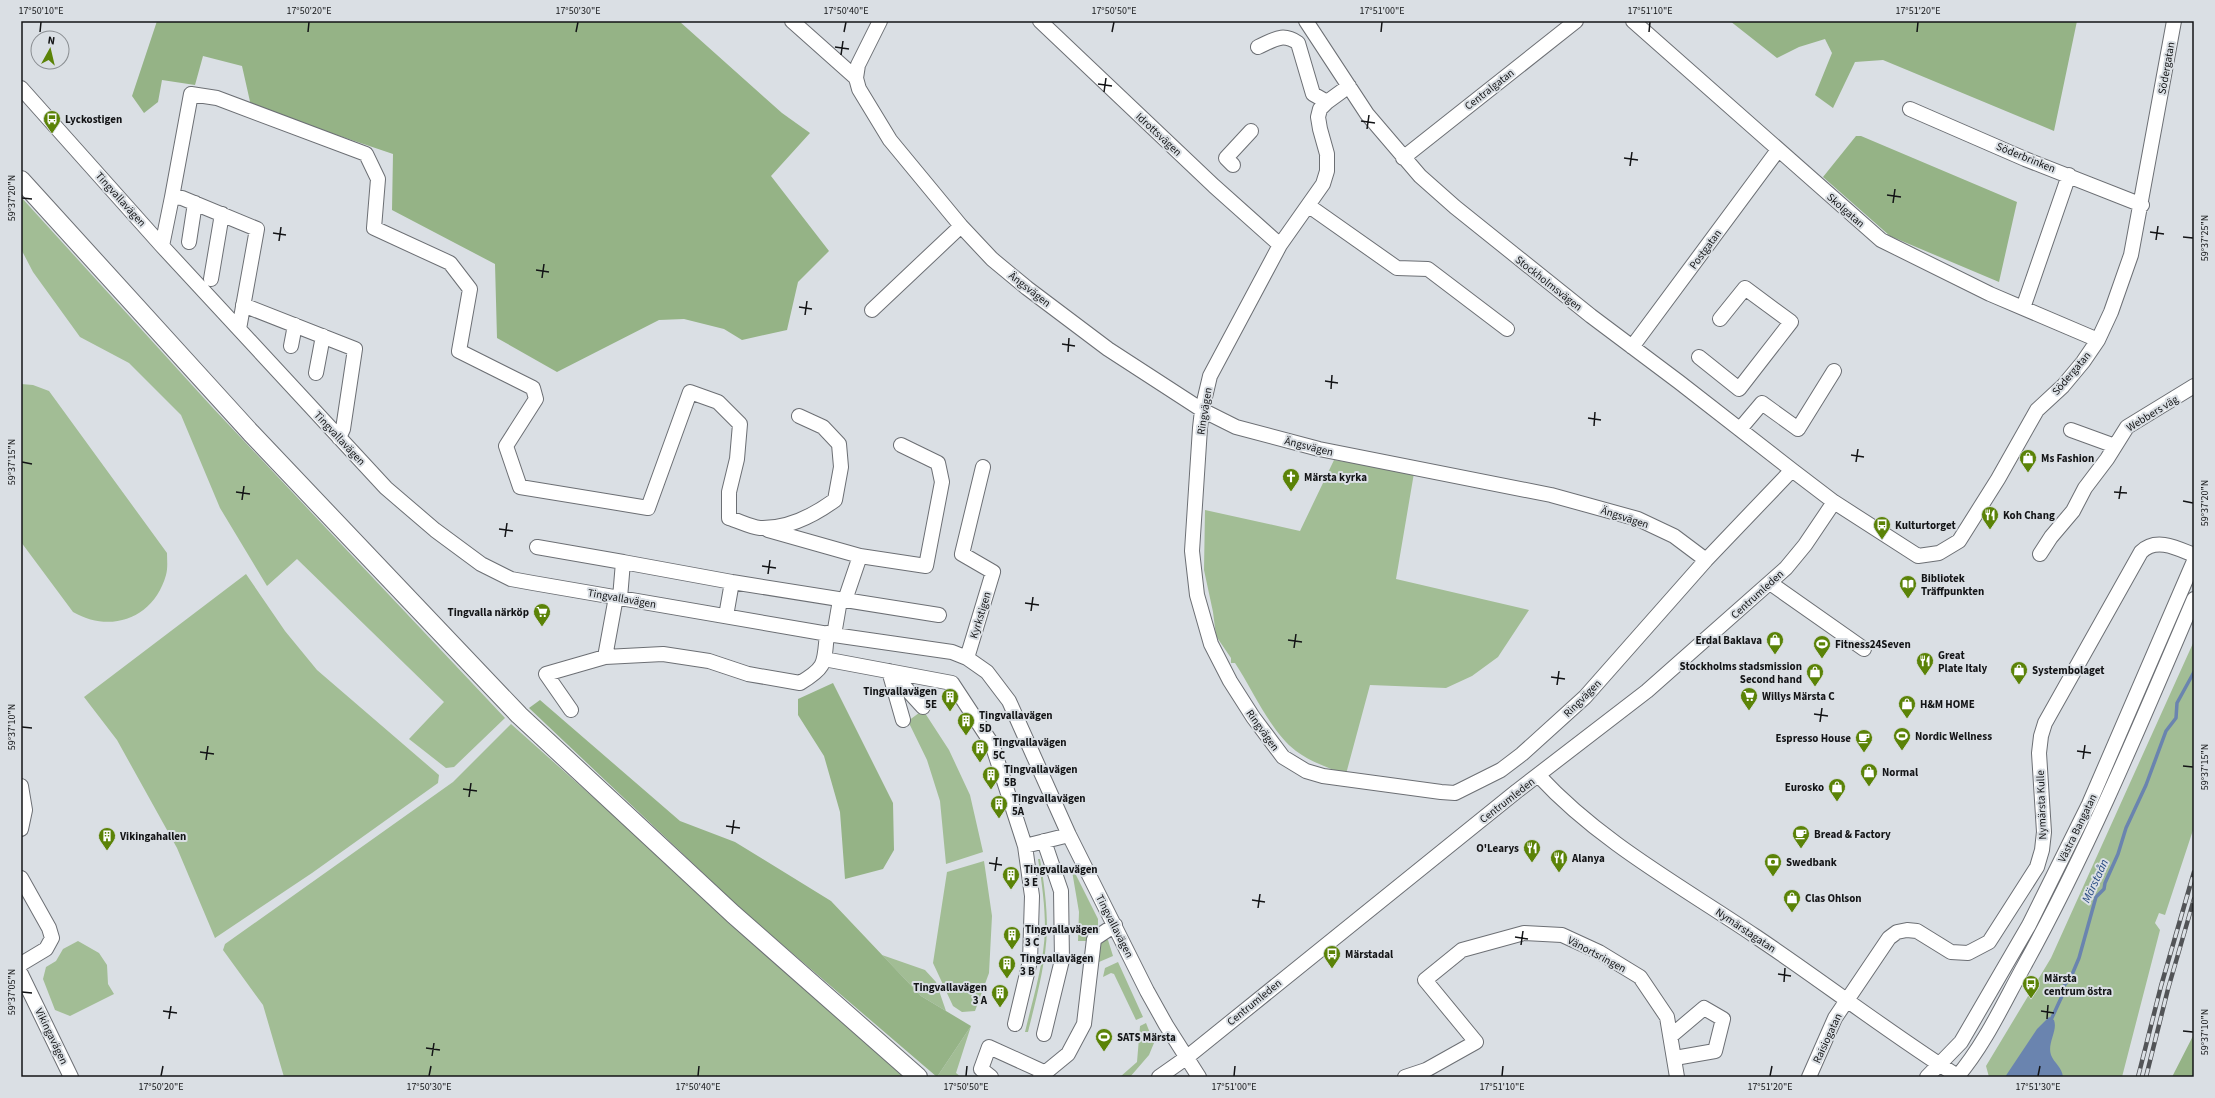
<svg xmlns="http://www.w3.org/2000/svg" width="2215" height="1098" viewBox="0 0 2215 1098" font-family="'Source Sans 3',sans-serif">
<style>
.green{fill:#a2bd95}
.forest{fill:#95b386}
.water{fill:#6a84af}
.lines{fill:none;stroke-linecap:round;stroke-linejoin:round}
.stream{stroke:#6a84af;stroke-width:3.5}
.minor-casing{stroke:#6c6f74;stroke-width:16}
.major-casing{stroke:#6c6f74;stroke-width:20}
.minor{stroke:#fff;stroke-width:14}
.major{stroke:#fff;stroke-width:18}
.rail-casing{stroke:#525457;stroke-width:4.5}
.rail{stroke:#dadfe4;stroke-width:3;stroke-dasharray:9;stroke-linecap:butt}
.ticks{fill:none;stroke:#131416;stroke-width:1.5}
.labels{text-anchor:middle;stroke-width:4;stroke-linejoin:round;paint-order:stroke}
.street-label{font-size:11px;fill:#131416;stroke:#dadfe4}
.poi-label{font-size:11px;font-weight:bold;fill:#131416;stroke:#dadfe4;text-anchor:start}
.water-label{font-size:12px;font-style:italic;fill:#294b83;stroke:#dadfe4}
.neatline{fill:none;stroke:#131416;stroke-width:1.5}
.ticks-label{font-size:10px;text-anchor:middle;fill:#131416}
</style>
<rect width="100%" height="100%" fill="#dadfe4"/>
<path class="green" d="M21 197 212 407 505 718 454 767 446 768 409 739 444 702 297 559 267 586 220 508 181 415 129 363 80 337 33 272 21 249Z
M21 384 33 385 49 391 167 553C167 560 168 568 166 575 154 618 111 634 73 612L21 542Z
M1334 460 1414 473 1396 579 1529 610 1498 657 1472 676 1446 688 1370 685 1346 774C1328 768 1311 762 1296 751 1270 731 1253 690 1235 663H1231V658L1216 636 1213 612 1204 570 1205 510 1300 531Z
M246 574 285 631 317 670 439 775 438 783 312 873 215 938 177 848 117 740 84 697Z
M2194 641V827L2165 915 2159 913 2155 923 2160 930 2122 1077H1989L1986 1066 2051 958Z
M923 710 949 750 970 795 983 852 946 864 940 801 927 760 908 721Z
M511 724 907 1077H284L263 1005 223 950 225 944 453 782Z
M1038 859H1040C1044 882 1047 905 1047 929 1046 964 1036 999 1028 1032H1025C1033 998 1044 964 1045 929 1045 906 1042 883 1038 859Z
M984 861 992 916 989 973 975 1011 962 1012 953 1006 933 963 947 872Z
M1071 865 1098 919V927L1090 931 1087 941H1078L1079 912Z
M1104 940H1108L1113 956 1099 962 1101 941Z
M78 941 99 953 107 965 108 984 114 994 70 1016 55 1010 43 979 46 967 56 961 63 949Z
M882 955 925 970 936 982 946 1011 921 996Z
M1118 962 1143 1017 1136 1020 1114 974 1111 973 1103 977 1105 968Z
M1146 1023 1154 1043 1149 1055 1130 1077H1120L1137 1062 1140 1026Z
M971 1026 956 1073 961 1077H937Z"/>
<path class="forest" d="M157 21H679L782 113 810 133 771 176 829 251 798 282 787 330 742 340 724 329 684 319 659 320 557 372 497 338 495 264 392 210 393 154 251 106 242 66 203 56 195 85 162 80 158 102 144 113 132 96Z
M1730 21H2077L2054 131 1883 60 1855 62 1833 108 1815 95 1832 53 1825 39 1799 47 1777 58Z
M1856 136H1861L2017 202 1999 282 1890 236 1823 177Z
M833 683 893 803 894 850 883 869 845 879 840 812 824 756 798 715V699Z
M540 700 680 821 735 842 831 901 921 996 971 1026 937 1077 742 910 529 708Z
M2194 1034V1077H2172Z"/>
<path class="water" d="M2049 1017 2054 1020C2058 1031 2047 1043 2051 1055 2054 1063 2062 1067 2063 1077H2005L2037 1029Z"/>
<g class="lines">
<path class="stream" d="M2050 1022 2062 996 2063 987 2071 977 2079 958 2096 897 2104 889 2105 883 2118 854 2126 828 2146 785 2166 731 2176 718 2177 703 2194 672"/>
<defs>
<path id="minor" d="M792 21 856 78
M880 21 858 65 856 78 859 89 890 140 961 226 992 259 1027 288 1108 349 1202 410 1236 427 1319 449 1551 495 1638 519 1674 536 1706 560
M1040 21 1214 186 1280 245
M1306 21 1367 114 1420 176 1455 207 1591 316 1679 382 1792 470 1834 502 1918 556 1939 553 1959 541 1998 479 2037 410 2063 386 2083 362 2098 340 2111 312 2131 255 2174 21
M1633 21 1881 240 1990 294 2098 340
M1258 47C1274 40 1282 32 1298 43L1313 94 1327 102
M1349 86 1327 102 1320 109 1318 117 1320 129 1327 154V171L1323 184 1280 245 1210 376 1202 410 1200 428 1192 551 1197 595 1211 644 1230 681 1253 717 1283 757 1306 771 1323 776 1441 792 1455 793 1501 770 1522 754 1585 697 1706 560 1792 470
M21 88 162 246 386 488 435 530 481 564 511 579 533 583 834 635 952 652 967 658 987 672 1009 701 1069 835 1147 991 1166 1025 1199 1077
M1910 109 2025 159 2142 205
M1403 158 1576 21
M1233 165 1226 158 1251 131
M172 197 191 94 217 98 366 154 378 179 374 228 450 263 470 289 459 351 533 388 536 399 506 446 520 487 648 508 690 392 718 402 740 424 737 459 729 492V518C739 521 750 527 760 528 788 529 813 516 835 500L841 467 839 444 823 427 799 416
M1309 206 1397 268 1428 269 1507 329
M189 242 195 203
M162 246 172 197 182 198 257 229 239 329
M211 279 222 214
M243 305 355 349 343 429 339 438
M2023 308 2069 175
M872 310 961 226
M291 346 295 325
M1632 347 1778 150
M1699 357 1739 389 1791 322 1745 288 1720 319
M316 373 323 336
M1740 429 1762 403 1798 429 1834 371
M2071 430 2115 446
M768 530 860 556
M537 547 623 562 620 598
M2040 554 2051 537 2073 511 2085 488 2107 459 2127 427 2194 386
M623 562 732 582 939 615
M1770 583 1864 649
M616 597 605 657 663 654 709 661 748 674 800 683C827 667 824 663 827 633
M845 600 860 556 926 566 942 482 938 463 901 445
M726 616 732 582
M834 635 840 600
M967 658 993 572 962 554 983 467
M824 659 952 683 992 744 1025 846 1032 896 1030 961 1015 1024
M889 671 903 720
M891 672 923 707
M571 710 546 674 605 657
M1539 776C1600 842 1681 886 1755 936 1824 982 1889 1033 1959 1077
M21 786 25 810 21 829
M1044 841 1061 891 1062 960 1044 1034
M1025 846 1069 835
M21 878 49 928 52 938 46 949 21 964
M21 974 71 1077
M1671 1036 1704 1008 1723 1019 1715 1051 1675 1058
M991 1077 981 1069 989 1047 1044 1072
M1040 1077 1068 1054 1084 1024 1094 939 1115 925
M1159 1077 1186 1058 1517 791 1647 691 1786 568 1805 545 1834 502
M1405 1077 1426 1070 1476 1042 1425 980 1462 950 1524 933 1562 935 1599 952 1640 977 1667 1017 1677 1077
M1809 1077 1835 1018 1889 938 1897 932 1907 930 1917 931 1951 952 1968 953 1989 942 2037 867 2042 850 2044 832 2039 753 2041 736 2045 723 2141 552C2156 537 2177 548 2194 555
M1927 1077 1961 1042 2029 925 2089 804 2194 561
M1957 1077C1985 1044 2003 1004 2024 966 2089 848 2141 723 2194 599"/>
<path id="major" d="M21 180 251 433 519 715 733 914 918 1077"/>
</defs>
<use href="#minor" class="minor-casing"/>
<use href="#major" class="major-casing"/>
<use href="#minor" class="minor"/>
<use href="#major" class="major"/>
<defs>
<path id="rail" d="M2138 1077 2161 986 2194 872
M2146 1077 2168 989 2194 899"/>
</defs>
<use href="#rail" class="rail-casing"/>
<use href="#rail" class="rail"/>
</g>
<path class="ticks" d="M40 32 41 22M308 32 309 22M576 32 578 22M844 32 846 22M1112 32 1114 22M1381 32 1382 22M1649 32 1650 22M1917 32 1918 22M835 47 849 49M841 55 843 41M1098 84 1112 86M1104 92 1106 78M1361 121 1375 123M1367 129 1369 115M1624 158 1638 160M1630 166 1632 152M1887 195 1901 197M22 198 32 199M1893 203 1895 189M2150 232 2164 234M273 233 286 235M2183 237 2193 238M2156 240 2158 226M279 241 281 227M536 270 549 272M542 278 544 264M799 307 812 309M805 315 807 301M1062 344 1075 346M1068 352 1069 338M1325 381 1338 383M1331 389 1332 375M1588 418 1601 420M1594 426 1595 412M1851 455 1864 457M22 462 32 464M1856 462 1858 449M236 492 250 494M2114 492 2127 493M2119 499 2121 486M242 500 244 486M2183 501 2193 503M499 529 513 531M505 537 507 523M762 566 776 568M768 574 770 560M1025 603 1039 605M1031 611 1033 597M1288 640 1302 642M1294 648 1296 634M1551 677 1565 679M1557 685 1559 671M1814 714 1828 716M1820 722 1822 708M22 727 32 728M2077 751 2091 753M200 752 214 754M2083 759 2085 745M206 760 208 746M2183 766 2193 767M463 789 477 791M469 797 471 783M726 826 740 828M732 834 734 820M989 863 1002 865M995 871 997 857M1252 900 1265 902M1258 908 1260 894M1515 937 1528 939M1521 945 1523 931M1778 974 1791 976M1784 982 1785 968M22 992 32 993M163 1011 177 1013M2041 1011 2054 1013M169 1019 171 1006M2047 1019 2048 1005M2183 1031 2193 1032M426 1048 440 1050M432 1056 434 1043M161 1076 163 1066M429 1076 431 1066M698 1076 699 1066M966 1076 967 1066M1234 1076 1235 1066M1502 1076 1503 1066M1770 1076 1772 1066M2038 1076 2040 1066"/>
<defs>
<symbol id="bus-pin" viewBox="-11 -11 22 30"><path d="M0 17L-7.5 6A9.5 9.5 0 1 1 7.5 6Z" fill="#5b8307" stroke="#dadfe4"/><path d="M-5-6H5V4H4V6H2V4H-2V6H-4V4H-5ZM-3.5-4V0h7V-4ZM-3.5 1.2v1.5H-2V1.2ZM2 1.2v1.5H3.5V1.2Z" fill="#fff"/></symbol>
<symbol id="shop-pin" viewBox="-11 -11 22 30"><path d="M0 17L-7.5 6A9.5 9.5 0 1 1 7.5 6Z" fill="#5b8307" stroke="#dadfe4"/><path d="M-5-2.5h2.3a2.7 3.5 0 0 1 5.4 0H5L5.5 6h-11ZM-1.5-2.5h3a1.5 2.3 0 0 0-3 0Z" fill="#fff"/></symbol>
<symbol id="church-pin" viewBox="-11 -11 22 30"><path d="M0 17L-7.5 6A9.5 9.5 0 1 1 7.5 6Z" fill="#5b8307" stroke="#dadfe4"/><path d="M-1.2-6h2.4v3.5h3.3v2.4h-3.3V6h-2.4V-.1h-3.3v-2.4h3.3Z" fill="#fff"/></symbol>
<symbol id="restaurant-pin" viewBox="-11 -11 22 30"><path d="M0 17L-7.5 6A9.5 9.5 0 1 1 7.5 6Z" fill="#5b8307" stroke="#dadfe4"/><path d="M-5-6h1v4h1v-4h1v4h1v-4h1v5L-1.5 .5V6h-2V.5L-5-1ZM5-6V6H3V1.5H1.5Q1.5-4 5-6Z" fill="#fff"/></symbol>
<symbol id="library-pin" viewBox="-11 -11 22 30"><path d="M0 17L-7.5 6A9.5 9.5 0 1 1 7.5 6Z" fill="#5b8307" stroke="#dadfe4"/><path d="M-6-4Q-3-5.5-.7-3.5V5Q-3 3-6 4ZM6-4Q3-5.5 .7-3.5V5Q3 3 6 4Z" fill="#fff"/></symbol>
<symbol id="supermarket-pin" viewBox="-11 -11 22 30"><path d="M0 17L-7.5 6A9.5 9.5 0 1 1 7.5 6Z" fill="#5b8307" stroke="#dadfe4"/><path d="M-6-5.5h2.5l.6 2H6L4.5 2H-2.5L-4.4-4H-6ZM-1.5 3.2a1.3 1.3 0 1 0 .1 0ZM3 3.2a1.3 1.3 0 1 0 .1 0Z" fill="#fff"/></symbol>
<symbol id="stadium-pin" viewBox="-11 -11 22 30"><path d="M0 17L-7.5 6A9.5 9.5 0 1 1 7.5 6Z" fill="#5b8307" stroke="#dadfe4"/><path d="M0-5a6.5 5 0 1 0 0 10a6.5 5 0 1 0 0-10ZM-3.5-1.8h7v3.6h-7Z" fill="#fff"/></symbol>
<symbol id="building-pin" viewBox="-11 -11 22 30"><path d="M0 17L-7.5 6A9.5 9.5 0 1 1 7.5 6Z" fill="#5b8307" stroke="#dadfe4"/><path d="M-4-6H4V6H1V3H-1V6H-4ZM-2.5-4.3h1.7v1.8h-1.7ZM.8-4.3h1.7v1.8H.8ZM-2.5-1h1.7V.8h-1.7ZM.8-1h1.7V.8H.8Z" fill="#fff"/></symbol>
<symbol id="cafe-pin" viewBox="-11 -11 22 30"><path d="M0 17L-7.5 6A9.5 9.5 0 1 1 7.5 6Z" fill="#5b8307" stroke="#dadfe4"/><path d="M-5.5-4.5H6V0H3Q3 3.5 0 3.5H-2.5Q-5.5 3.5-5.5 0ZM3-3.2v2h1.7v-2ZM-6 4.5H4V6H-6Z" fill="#fff"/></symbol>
<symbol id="bank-pin" viewBox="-11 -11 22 30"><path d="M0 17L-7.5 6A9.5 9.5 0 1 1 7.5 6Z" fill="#5b8307" stroke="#dadfe4"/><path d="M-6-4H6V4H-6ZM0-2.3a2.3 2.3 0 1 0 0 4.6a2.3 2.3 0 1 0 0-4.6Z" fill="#fff"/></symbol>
</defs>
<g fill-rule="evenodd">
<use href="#bus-pin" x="42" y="109" width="20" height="27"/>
<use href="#shop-pin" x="2018" y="448" width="20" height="27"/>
<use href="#church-pin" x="1281" y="467" width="20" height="27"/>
<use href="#restaurant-pin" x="1980" y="505" width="20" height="27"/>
<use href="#bus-pin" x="1872" y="515" width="20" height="27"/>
<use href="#library-pin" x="1898" y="574" width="20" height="27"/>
<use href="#supermarket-pin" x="532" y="602" width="20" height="27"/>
<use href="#shop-pin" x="1765" y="630" width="20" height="27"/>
<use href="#stadium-pin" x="1812" y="634" width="20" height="27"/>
<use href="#restaurant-pin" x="1915" y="651" width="20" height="27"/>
<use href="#shop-pin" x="2009" y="660" width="20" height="27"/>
<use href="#shop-pin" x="1805" y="662" width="20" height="27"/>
<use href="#supermarket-pin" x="1739" y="686" width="20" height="27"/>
<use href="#building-pin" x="940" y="687" width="20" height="27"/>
<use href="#shop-pin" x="1897" y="694" width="20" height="27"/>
<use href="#building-pin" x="956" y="711" width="20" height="27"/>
<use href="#stadium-pin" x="1892" y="726" width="20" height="27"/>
<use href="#cafe-pin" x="1854" y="728" width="20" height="27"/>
<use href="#building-pin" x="970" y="738" width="20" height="27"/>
<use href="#shop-pin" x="1859" y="762" width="20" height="27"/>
<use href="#building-pin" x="981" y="765" width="20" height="27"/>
<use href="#shop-pin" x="1827" y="777" width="20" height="27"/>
<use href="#building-pin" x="989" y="794" width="20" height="27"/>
<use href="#cafe-pin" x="1791" y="824" width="20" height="27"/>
<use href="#building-pin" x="97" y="826" width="20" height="27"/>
<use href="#restaurant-pin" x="1522" y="838" width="20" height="27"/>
<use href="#restaurant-pin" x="1549" y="848" width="20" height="27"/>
<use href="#bank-pin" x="1763" y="852" width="20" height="27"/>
<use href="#building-pin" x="1001" y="865" width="20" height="27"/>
<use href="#shop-pin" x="1782" y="888" width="20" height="27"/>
<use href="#building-pin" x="1002" y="925" width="20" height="27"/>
<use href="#bus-pin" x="1322" y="944" width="20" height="27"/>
<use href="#building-pin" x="997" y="954" width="20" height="27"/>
<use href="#bus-pin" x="2021" y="974" width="20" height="27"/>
<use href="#building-pin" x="990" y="983" width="20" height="27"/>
<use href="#stadium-pin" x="1094" y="1027" width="20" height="27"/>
</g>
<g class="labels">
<g class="street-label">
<text transform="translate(2166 68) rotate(-80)" y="4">Södergatan</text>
<text transform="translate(1489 89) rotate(-38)" y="4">Centralgatan</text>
<text transform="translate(1159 134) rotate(43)" y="4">Idrottsvägen</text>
<text transform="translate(2026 157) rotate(22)" y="4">Söderbrinken</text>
<text transform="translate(121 199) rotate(48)" y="4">Tingvallavägen</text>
<text transform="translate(1846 210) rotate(41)" y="4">Skolgatan</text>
<text transform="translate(1705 249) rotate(-54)" y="4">Postgatan</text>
<text transform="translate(1549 283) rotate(38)" y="4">Stockholmsvägen</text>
<text transform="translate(1030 289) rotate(38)" y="4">Ängsvägen</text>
<text transform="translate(2071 373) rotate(-50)" y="4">Södergatan</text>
<text transform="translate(1204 411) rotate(-81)" y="4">Ringvägen</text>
<text transform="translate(2152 413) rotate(-32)" y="4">Webbers väg</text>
<text transform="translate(340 438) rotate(47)" y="4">Tingvallavägen</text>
<text transform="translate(1309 446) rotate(14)" y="4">Ängsvägen</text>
<text transform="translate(1625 517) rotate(18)" y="4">Ängsvägen</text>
<text transform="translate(1757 594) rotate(-42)" y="4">Centrumleden</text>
<text transform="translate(622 598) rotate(10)" y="4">Tingvallavägen</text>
<text transform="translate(980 615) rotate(-73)" y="4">Kyrkstigen</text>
<text transform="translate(1582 698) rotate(-45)" y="4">Ringvägen</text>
<text transform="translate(1263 730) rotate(54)" y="4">Ringvägen</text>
<text transform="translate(1507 800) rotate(-38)" y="4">Centrumleden</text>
<text transform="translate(2041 805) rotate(-92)" y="4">Nymärsta Kulle</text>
<text transform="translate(2077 828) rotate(-64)" y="4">Västra Bangatan</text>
<text transform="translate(1115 926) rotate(63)" y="4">Tingvallavägen</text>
<text transform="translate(1746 930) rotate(34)" y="4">Nymärstagatan</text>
<text transform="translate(1597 954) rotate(28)" y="4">Vänortsringen</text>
<text transform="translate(1254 1002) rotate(-39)" y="4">Centrumleden</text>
<text transform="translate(52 1036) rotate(64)" y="4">Vikingavägen</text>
<text transform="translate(1827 1038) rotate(-65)" y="4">Raisiogatan</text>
</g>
<g class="poi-label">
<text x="65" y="123">Lyckostigen</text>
<text x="2041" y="462">Ms Fashion</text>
<text x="1304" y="481">Märsta kyrka</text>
<text x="2003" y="519">Koh Chang</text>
<text x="1895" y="529">Kulturtorget</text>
<text x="1921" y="582">Bibliotek<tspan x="1921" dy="13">Träffpunkten</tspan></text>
<text x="529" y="616" text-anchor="end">Tingvalla närköp</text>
<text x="1762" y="644" text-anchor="end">Erdal Baklava</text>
<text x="1835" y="648">Fitness24Seven</text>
<text x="1938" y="659">Great<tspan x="1938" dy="13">Plate Italy</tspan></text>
<text x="1802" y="670" text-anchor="end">Stockholms stadsmission<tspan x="1802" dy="13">Second hand</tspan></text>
<text x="2032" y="674">Systembolaget</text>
<text x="937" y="695" text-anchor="end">Tingvallavägen<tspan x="937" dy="13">5E</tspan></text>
<text x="1762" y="700">Willys Märsta C</text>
<text x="1920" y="708">H&amp;M HOME</text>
<text x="979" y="719">Tingvallavägen<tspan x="979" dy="13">5D</tspan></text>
<text x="1915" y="740">Nordic Wellness</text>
<text x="1851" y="742" text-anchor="end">Espresso House</text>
<text x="993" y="746">Tingvallavägen<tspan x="993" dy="13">5C</tspan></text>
<text x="1004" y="773">Tingvallavägen<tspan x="1004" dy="13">5B</tspan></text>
<text x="1882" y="776">Normal</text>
<text x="1824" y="791" text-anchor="end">Eurosko</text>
<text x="1012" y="802">Tingvallavägen<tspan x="1012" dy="13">5A</tspan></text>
<text x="1814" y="838">Bread &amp; Factory</text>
<text x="120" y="840">Vikingahallen</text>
<text x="1519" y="852" text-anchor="end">O'Learys</text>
<text x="1572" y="862">Alanya</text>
<text x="1786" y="866">Swedbank</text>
<text x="1024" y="873">Tingvallavägen<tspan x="1024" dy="13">3 E</tspan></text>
<text x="1805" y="902">Clas Ohlson</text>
<text x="1025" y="933">Tingvallavägen<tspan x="1025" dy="13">3 C</tspan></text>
<text x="1345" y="958">Märstadal</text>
<text x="1020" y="962">Tingvallavägen<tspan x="1020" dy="13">3 B</tspan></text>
<text x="2044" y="982">Märsta<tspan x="2044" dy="13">centrum östra</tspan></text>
<text x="987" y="991" text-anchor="end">Tingvallavägen<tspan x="987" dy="13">3 A</tspan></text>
<text x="1117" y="1041">SATS Märsta</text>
</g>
<g class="water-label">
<text transform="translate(2095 881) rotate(-65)" y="4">Märstaån</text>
</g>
</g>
<rect width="2215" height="1098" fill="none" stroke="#dadfe4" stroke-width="44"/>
<g transform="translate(50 50) rotate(8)"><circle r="19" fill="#dadfe4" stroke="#8a8e92"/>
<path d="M0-3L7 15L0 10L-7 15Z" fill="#5b8307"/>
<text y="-6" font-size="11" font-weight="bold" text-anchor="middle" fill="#131416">N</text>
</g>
<rect x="22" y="22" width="2171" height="1054" class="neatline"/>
<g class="ticks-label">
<text x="41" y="14">17°50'10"E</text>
<text x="309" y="14">17°50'20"E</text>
<text x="578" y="14">17°50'30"E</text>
<text x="846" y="14">17°50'40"E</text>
<text x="1114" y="14">17°50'50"E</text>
<text x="1382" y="14">17°51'00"E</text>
<text x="1650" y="14">17°51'10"E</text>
<text x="1918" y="14">17°51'20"E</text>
<text transform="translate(11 198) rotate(-90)" y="4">59°37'20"N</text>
<text transform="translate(2204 238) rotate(-90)" y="4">59°37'25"N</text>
<text transform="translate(11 462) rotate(-90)" y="4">59°37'15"N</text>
<text transform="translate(2204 503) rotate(-90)" y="4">59°37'20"N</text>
<text transform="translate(11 727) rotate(-90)" y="4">59°37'10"N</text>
<text transform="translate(2204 767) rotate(-90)" y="4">59°37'15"N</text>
<text transform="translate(11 992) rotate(-90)" y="4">59°37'05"N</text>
<text transform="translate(2204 1032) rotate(-90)" y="4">59°37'10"N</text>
<text x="161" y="1090">17°50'20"E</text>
<text x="429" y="1090">17°50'30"E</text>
<text x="698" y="1090">17°50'40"E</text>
<text x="966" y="1090">17°50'50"E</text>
<text x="1234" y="1090">17°51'00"E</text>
<text x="1502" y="1090">17°51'10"E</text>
<text x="1770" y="1090">17°51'20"E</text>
<text x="2038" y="1090">17°51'30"E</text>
</g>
</svg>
